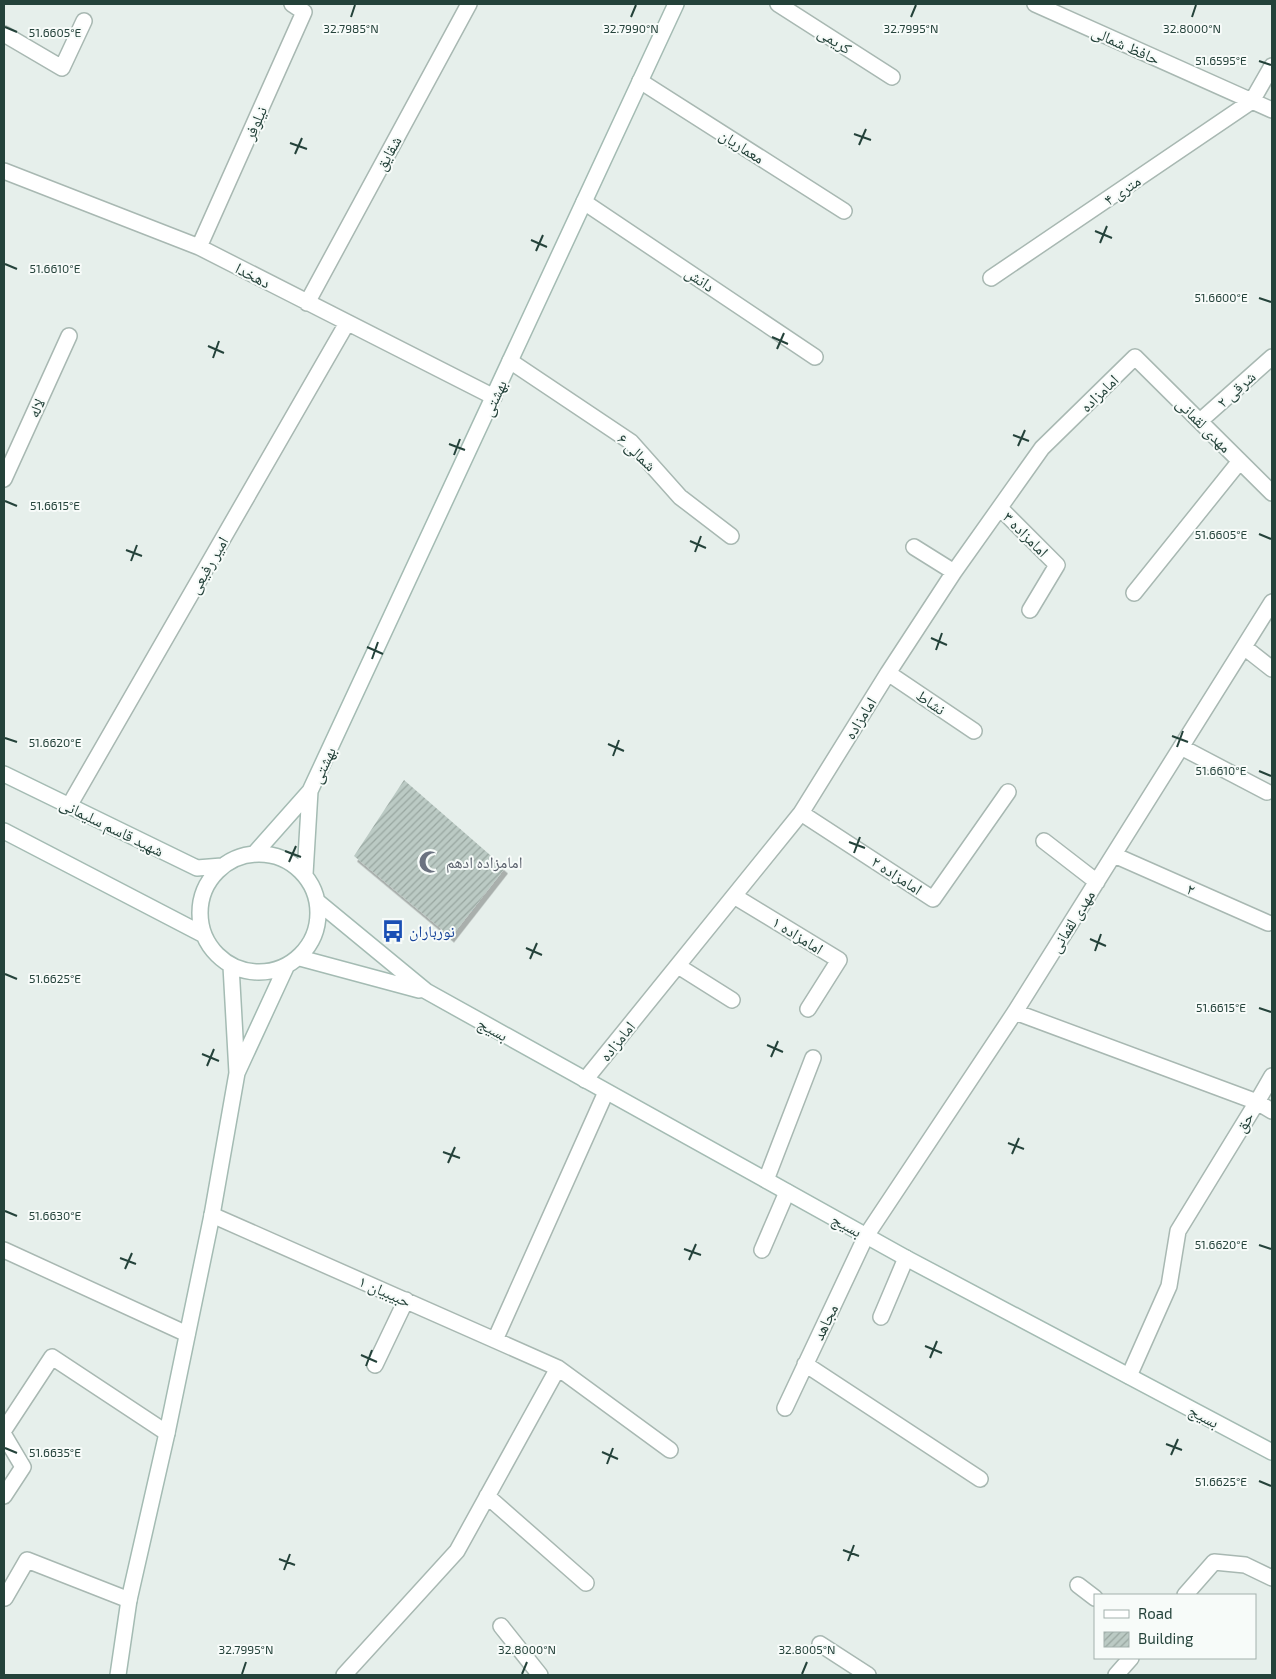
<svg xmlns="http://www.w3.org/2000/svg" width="1276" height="1679" viewBox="0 0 1276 1679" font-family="'Exo 2','Noto Naskh Arabic',sans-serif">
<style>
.building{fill:url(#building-hatch);filter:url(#shadow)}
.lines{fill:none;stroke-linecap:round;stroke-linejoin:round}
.street-casing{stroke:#a8b8b2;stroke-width:18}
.secondary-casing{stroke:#a4bbb3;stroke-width:18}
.street{stroke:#fff;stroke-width:15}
.secondary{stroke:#fff;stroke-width:15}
.ticks{fill:none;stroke:#24423a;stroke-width:2}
.labels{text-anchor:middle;stroke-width:4;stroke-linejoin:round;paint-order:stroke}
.street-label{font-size:16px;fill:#24423a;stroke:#f7fbf9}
.worship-label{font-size:16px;fill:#5b616d;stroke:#f7fbf9;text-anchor:start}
.transit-label{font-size:16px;fill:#164399;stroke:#f7fbf9;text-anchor:start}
.ticks-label{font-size:12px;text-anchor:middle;fill:#24423a;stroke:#f7fbf9;stroke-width:4;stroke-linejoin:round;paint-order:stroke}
</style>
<defs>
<pattern id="building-hatch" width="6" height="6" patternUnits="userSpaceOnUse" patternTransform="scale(1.25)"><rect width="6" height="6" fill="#bbcac4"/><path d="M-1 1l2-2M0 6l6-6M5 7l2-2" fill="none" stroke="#98a6a0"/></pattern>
<filter id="shadow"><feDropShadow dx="3" dy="5.5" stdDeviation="0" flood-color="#0004"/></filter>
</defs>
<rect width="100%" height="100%" fill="#e6efeb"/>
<path class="building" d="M404 780 505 868 451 937 354 856Z"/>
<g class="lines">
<defs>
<path id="street" d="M778 4 892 77
M1035 4 1272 110
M4 34 62 68 84 21
M640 81 844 211
M4 171 199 247 494 397
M584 202 815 357
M199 247 304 12 292 4
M991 278 1252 101 1272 66
M307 303 469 4
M510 361 631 442 680 497 731 536
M1200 421 1272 357
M4 479 69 336
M1000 508 1057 565 1030 610
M914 547 954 572
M1134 593 1240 461
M1244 647 1272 669
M888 673 974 731
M1181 747 1267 792
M69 806 347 323
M801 813 933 899 1008 792
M1044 841 1097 882
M1114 855 1268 923
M734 896 839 960 808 1009
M678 966 732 1000
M1015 1012 1257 1102 1178 1231 1169 1286 1129 1376
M1272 1076 1257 1102 1272 1111
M585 1080 801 813 888 673 954 572 1042 448 1135 357 1272 493
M766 1180 813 1058
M212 1215 558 1368 670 1450
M4 1250 187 1334
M762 1250 787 1192
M881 1317 906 1258
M495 1340 606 1092
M805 1364 980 1479
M375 1365 406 1300
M785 1408 866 1236 1015 1012 1272 602
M4 1430 52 1357 167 1433
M4 1435 23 1467 4 1496
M487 1496 586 1583
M1078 1585 1095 1598
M1185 1595 1214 1562 1245 1565 1272 1578
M5 1598 27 1560 129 1600
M501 1626 540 1675
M820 1644 868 1675
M344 1675 457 1551 558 1368
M1116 1675 1131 1658"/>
<path id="secondary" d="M4 774 197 868 222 866
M310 791 676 4
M4 831 204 935
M255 853 310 791 305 874
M200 913a59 59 0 1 1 118 0a59 59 0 1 1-118 0Z
M318 902 426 991 906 1258 1272 1452
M300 958 419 990
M231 966 237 1073 286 967
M118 1675 129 1600 167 1433 212 1215 237 1073"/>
</defs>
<use href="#street" class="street-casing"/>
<use href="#secondary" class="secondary-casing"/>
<use href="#street" class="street"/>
<use href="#secondary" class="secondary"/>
</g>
<path class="ticks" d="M351 17 355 5M631 17 636 5M911 17 916 5M1192 17 1196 5M5 27 17 32M1259 61 1271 65M854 134 871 140M290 143 307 149M859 145 866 129M295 154 302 138M1095 231 1112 238M531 240 547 247M1100 243 1107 226M536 251 543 235M5 264 17 269M1259 298 1271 302M772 337 788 344M208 346 224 353M777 349 784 333M213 358 219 341M1013 435 1029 441M449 444 465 450M1018 446 1025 430M454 455 460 439M5 501 17 506M1259 534 1271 539M690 541 706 548M126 550 142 556M695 552 701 536M131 561 137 545M931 638 947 645M367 647 383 654M936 650 942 633M372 659 378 642M1172 736 1188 742M5 738 17 742M608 744 624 751M1177 747 1183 731M613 756 619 740M1259 771 1271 776M849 842 865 848M285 851 301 857M854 853 860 837M289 862 296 846M1090 939 1106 946M526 948 542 955M1095 951 1101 934M530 959 537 943M5 974 17 979M1259 1008 1271 1012M767 1045 783 1052M202 1054 219 1061M771 1057 778 1041M207 1066 214 1049M1008 1143 1024 1149M443 1152 460 1158M1012 1154 1019 1138M448 1163 455 1147M5 1211 17 1216M1259 1245 1271 1249M684 1249 701 1255M120 1258 136 1264M689 1260 696 1244M125 1269 132 1253M925 1346 942 1353M361 1355 377 1362M930 1358 937 1341M366 1366 372 1350M1166 1444 1182 1450M5 1448 17 1453M602 1452 618 1459M1171 1455 1178 1439M607 1464 613 1448M1259 1481 1271 1486M843 1550 859 1556M279 1559 295 1565M848 1561 854 1545M284 1570 290 1554M242 1674 246 1662M522 1674 527 1662M802 1674 807 1662"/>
<defs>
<symbol id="mosque-bare" viewBox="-9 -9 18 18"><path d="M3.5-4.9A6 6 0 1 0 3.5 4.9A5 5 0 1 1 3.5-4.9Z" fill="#6b7280" stroke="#f7fbf9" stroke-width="2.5" paint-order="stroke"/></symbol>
<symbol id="bus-bare" viewBox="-9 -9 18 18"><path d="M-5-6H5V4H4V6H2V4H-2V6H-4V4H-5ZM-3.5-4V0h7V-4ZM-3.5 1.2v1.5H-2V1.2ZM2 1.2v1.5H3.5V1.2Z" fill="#1a4fb4" stroke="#f7fbf9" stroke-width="2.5" paint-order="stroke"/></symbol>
</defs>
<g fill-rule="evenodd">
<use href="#mosque-bare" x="414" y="846" width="32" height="32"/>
<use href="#bus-bare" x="377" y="915" width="32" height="32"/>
</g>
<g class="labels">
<g class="street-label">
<text transform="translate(835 40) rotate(33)" y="6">کریمی</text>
<text transform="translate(1126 45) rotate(24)" y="6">حافظ شمالی</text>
<text transform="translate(255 123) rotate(-66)" y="6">نیلوفر</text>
<text transform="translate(742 146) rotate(33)" y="6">معماریان</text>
<text transform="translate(388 153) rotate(-61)" y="6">شقایق</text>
<text transform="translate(1122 190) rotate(-34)" y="6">۴ متری</text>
<text transform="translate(253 275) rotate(27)" y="6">دهخدا</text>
<text transform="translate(700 279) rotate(34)" y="6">دانش</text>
<text transform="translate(1236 389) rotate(-42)" y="6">۲ شرقی</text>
<text transform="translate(1099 393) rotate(-44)" y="6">امامزاده</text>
<text transform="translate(494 398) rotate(-65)" y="6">بهشتی</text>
<text transform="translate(36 408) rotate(-65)" y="6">لاله</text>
<text transform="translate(1204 425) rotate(45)" y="6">مهدی لقمانی</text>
<text transform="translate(637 452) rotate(44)" y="6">شمالی ۶</text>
<text transform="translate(1026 534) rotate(45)" y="6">امامزاده ۳</text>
<text transform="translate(208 565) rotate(-60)" y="6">امیر رفیعی</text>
<text transform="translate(931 702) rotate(34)" y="6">نشاط</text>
<text transform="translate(860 718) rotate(-58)" y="6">امامزاده</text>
<text transform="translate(323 765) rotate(-65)" y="6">بهشتی</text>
<text transform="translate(112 827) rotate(26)" y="6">شهید قاسم سلیمانی</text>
<text transform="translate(897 875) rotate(33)" y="6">امامزاده ۲</text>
<text transform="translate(1191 889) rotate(24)" y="6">۲</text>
<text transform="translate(1072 921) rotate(-58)" y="6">مهدی لقمانی</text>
<text transform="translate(798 935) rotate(32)" y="6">امامزاده ۱</text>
<text transform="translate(493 1029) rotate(29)" y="6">بسیج</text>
<text transform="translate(617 1041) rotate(-51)" y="6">امامزاده</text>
<text transform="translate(1244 1122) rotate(-59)" y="6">حق</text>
<text transform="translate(847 1225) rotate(29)" y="6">بسیج</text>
<text transform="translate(385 1291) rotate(24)" y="6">حبیبیان ۱</text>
<text transform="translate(825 1322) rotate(-64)" y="6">مجاهد</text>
<text transform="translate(1204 1416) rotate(28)" y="6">بسیج</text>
</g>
<g class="worship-label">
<text x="446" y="868">امامزاده ادهم</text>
</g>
<g class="transit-label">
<text x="409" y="937">نورباران</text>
</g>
</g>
<g class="ticks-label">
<text x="631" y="33">32.7990°N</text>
<text x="911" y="33">32.7995°N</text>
<text x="1192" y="33">32.8000°N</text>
<text x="351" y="33">32.7985°N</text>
<text x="55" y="37">51.6605°E</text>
<text x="1221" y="65">51.6595°E</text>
<text x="55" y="273">51.6610°E</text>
<text x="1221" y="302">51.6600°E</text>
<text x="55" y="510">51.6615°E</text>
<text x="1221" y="539">51.6605°E</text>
<text x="55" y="747">51.6620°E</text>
<text x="1221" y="775">51.6610°E</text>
<text x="55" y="983">51.6625°E</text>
<text x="1221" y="1012">51.6615°E</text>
<text x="55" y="1220">51.6630°E</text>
<text x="1221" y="1249">51.6620°E</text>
<text x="55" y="1457">51.6635°E</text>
<text x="1221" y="1486">51.6625°E</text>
<text x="246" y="1654">32.7995°N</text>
<text x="527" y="1654">32.8000°N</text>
<text x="807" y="1654">32.8005°N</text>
</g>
<rect width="1276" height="1679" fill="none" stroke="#24423a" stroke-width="10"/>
<rect x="1094" y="1594" width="162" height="65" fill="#f7fbf9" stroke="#a3b1ad"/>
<rect x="1104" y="1610" width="25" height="8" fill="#ffffff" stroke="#a3b1ad"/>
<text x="1138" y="1619" font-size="15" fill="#24423a">Road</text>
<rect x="1104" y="1632" width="25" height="15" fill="url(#building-hatch)" stroke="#a3b1ad"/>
<text x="1138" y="1644" font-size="15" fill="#24423a">Building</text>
</svg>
